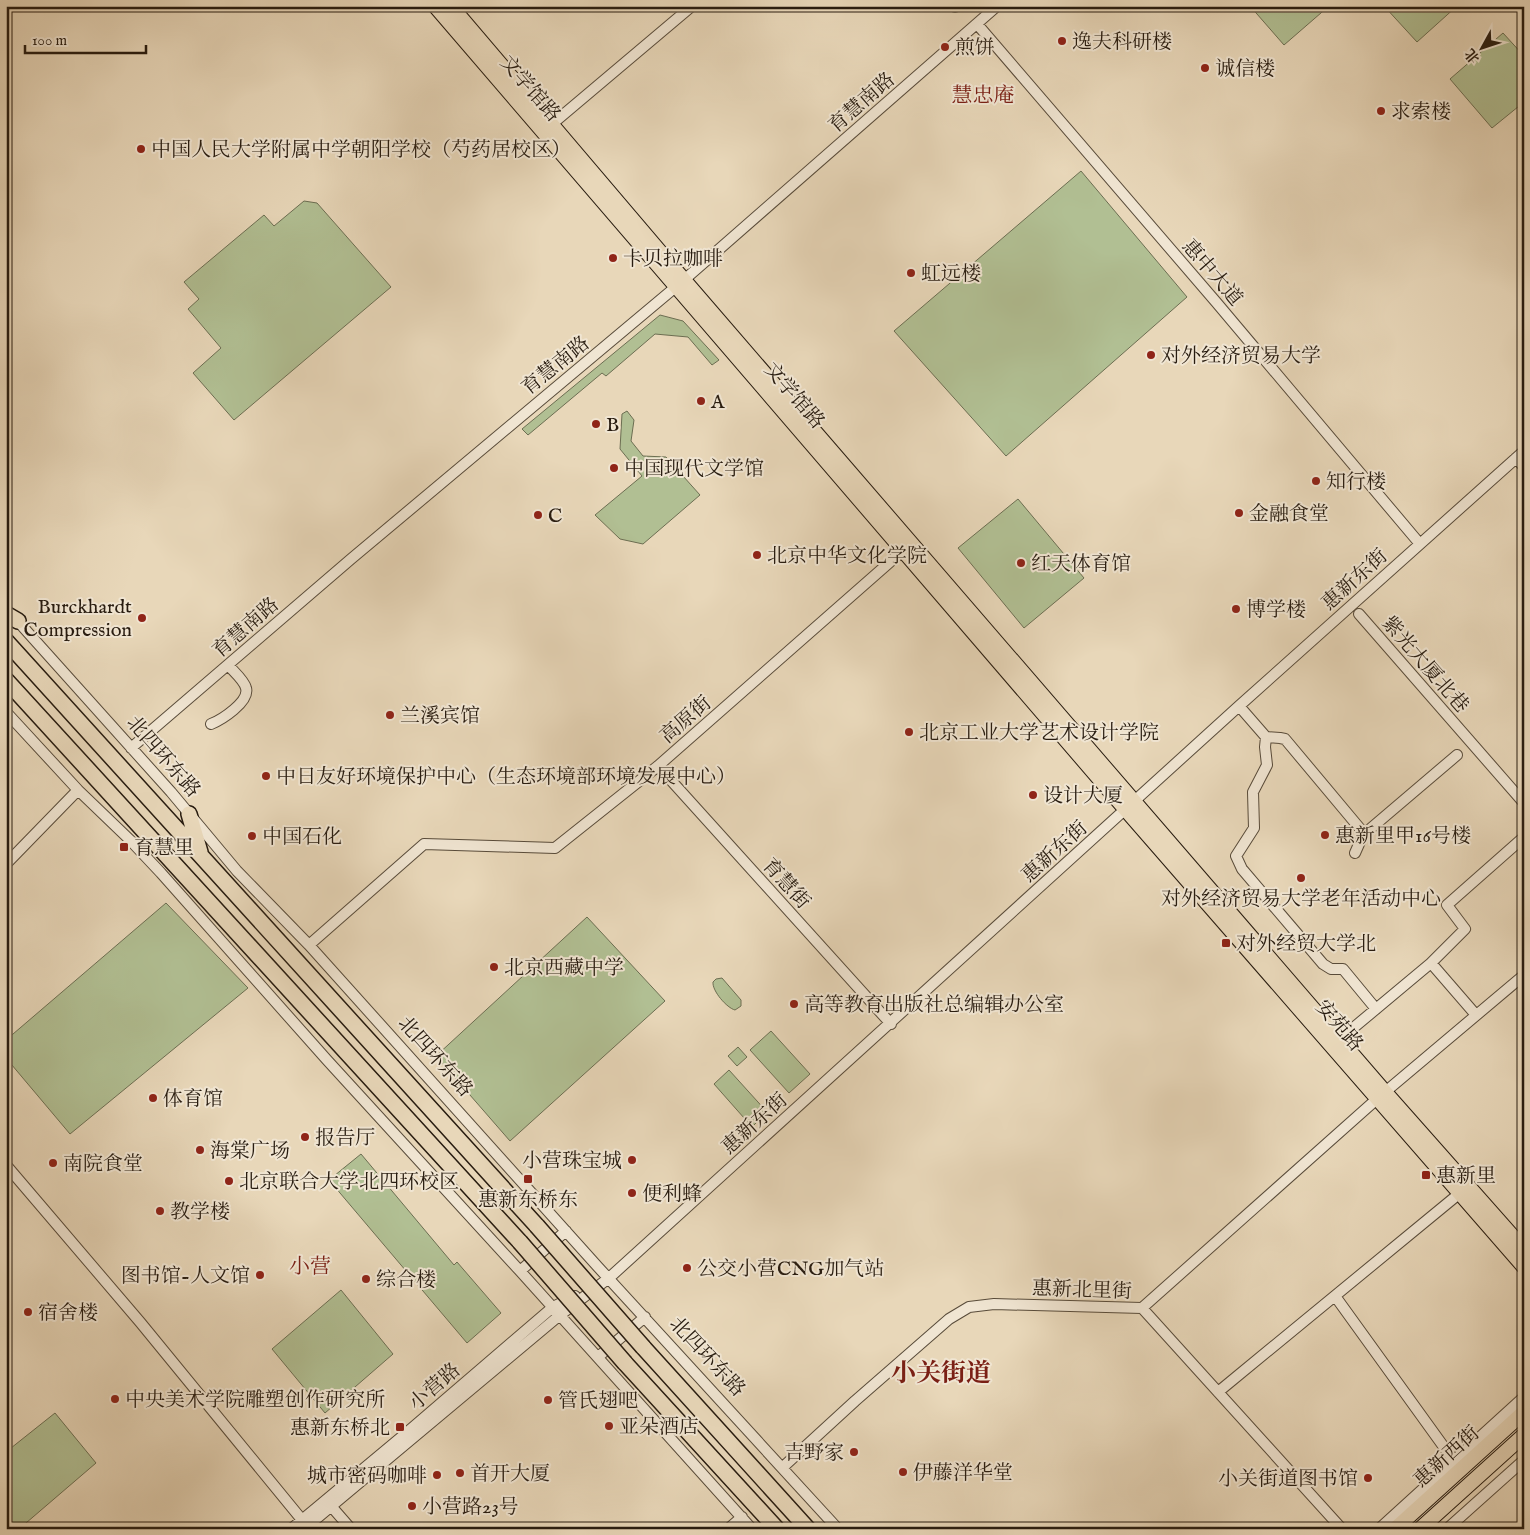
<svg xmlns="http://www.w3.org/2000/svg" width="1530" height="1535" viewBox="0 0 1530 1535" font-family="'IM FELL English','Noto Serif SC',serif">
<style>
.green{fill:#b1bf93;stroke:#6c6e52}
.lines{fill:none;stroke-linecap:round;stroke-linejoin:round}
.minor-casing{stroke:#584b3a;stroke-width:12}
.major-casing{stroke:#281c10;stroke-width:16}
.highway-casing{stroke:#281c10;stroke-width:18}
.minor{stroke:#f0e5d2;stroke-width:10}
.major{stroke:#e8d7b9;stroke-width:14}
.highway{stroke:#e8d7b9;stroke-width:15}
.highway-bridge-casing{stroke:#281c10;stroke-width:18;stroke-linecap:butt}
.highway-bridge{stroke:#e8d7b9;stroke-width:15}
.poi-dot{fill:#8f2418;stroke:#f0e5d2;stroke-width:2}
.labels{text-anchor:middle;stroke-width:4;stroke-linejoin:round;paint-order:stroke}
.poi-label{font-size:20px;fill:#281c10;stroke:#f0e5d2;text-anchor:start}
.street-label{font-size:20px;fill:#281c10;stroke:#f0e5d2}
.neighbourhood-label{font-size:21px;fill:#7a1f14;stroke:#f0e5d2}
.district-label{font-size:25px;font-weight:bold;fill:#7a1f14;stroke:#f0e5d2}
</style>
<rect width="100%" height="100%" fill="#e8d7b9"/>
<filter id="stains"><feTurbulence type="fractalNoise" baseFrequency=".004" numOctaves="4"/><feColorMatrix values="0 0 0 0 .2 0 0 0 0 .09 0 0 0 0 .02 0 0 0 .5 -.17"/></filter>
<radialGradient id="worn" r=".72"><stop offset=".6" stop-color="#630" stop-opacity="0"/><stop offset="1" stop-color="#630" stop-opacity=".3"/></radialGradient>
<path class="green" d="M1250 6H1329L1284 45Z
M1384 6H1457L1417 42Z
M1503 33 1524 56V102L1492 128 1450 79Z
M1081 171 1187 297 1006 456 894 331Z
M304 201 317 203 391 287 234 420 193 373 221 348 188 309 199 299 184 282 264 215 274 226Z
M660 315 683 321 719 360 712 365 688 337 655 334 606 376 602 373 528 435 522 429Z
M627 411 634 420 631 441 643 456 666 457 700 495 643 544 620 539 595 515 642 476 620 449 622 414Z
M1018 499 1084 578 1024 628 958 548Z
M166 903 248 988 70 1134 6 1058V1040Z
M587 917 665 1001 510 1141 436 1056Z
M722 978 741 1000V1006L735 1010C727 1008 712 991 713 982L716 979Z
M771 1031 810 1074 789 1093 750 1050Z
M738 1047 747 1057 737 1066 728 1056Z
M729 1070 767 1112 752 1127 714 1084Z
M361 1154 454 1265 457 1262 501 1313 467 1343 329 1180Z
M341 1290 393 1354 325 1413 272 1349Z
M55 1413 96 1463 19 1529H6V1452Z"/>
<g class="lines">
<defs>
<path id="minor" d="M954 6 955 7
M977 24 1216 302 1420 544
M551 125 692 6
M1516 458 1524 467
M1359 614 1524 803
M14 617 171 792 237 871 309 945 598 1267 838 1529
M1239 706 1266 737 1280 738 1285 739 1362 831 1363 835 1355 853
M6 712 78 790 130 840 161 873 327 1060 520 1271 752 1529
M211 724C221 720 250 702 246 688 244 680 233 671 228 665
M1266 737 1265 747 1267 765 1253 792 1254 828 1236 856 1242 869 1323 964 1331 969H1343L1376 1009
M131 748 351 559 684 280 997 6
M658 766 891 1024
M1363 835 1457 755
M6 864 78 790
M309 945 424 844 555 848 658 766 907 547
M1431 963 1465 929 1447 905 1524 837
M1340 1039 1431 963 1476 1015
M6 1165 140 1322 307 1526
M520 1271 566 1231
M1335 1296 1454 1461
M1142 1308 1378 1098 1524 975
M598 1357 645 1317
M1218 1392 1460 1193
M783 1467 855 1401 949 1319 969 1307 994 1304 1142 1308 1342 1529
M324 1506H331L351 1529
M291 1529 405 1434 553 1307 575 1296
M304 1529 560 1315 609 1278 1239 706 1524 451
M728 1529 742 1517
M1379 1529 1524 1397
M1447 1529 1524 1460"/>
<path id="major" d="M435 6 1132 817 1524 1267
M451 6 684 280 1385 1092 1524 1249
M1395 1529 1524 1412
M1420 1529 1524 1435"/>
<path id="highway" d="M6 614 18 621
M6 641 537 1226
M6 680 520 1242
M189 814 200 852
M643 1347 808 1529
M625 1363 777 1529"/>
</defs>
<use href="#minor" class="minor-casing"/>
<use href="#major" class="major-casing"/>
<use href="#highway" class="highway-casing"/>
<use href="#minor" class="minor"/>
<use href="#major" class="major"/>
<use href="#highway" class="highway"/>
<defs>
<path id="highway-bridge" d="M537 1226 643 1347
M520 1242 625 1363"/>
</defs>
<use href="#highway-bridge" class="highway-bridge-casing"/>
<use href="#highway-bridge" class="highway-bridge"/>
</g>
<g class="poi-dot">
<circle cx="1062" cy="41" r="5"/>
<circle cx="945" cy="47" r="5"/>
<circle cx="1205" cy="68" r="5"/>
<circle cx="1381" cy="111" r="5"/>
<circle cx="141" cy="149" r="5"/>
<circle cx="613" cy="258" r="5"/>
<circle cx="911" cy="273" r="5"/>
<circle cx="1151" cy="355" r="5"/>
<circle cx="701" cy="401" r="5"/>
<circle cx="596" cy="424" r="5"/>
<circle cx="614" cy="468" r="5"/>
<circle cx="1316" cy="481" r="5"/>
<circle cx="1239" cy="513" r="5"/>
<circle cx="538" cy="515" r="5"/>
<circle cx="757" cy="555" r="5"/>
<circle cx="1021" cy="563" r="5"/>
<circle cx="1236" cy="609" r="5"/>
<circle cx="142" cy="618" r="5"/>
<circle cx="390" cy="715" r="5"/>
<circle cx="909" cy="732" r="5"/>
<circle cx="266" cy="776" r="5"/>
<circle cx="1033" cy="795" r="5"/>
<circle cx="1325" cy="835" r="5"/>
<circle cx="252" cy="836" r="5"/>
<rect x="119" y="842" width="10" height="10" rx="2.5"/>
<circle cx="1301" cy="878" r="5"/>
<rect x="1221" y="938" width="10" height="10" rx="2.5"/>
<circle cx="494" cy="967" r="5"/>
<circle cx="794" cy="1004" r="5"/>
<circle cx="153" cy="1098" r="5"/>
<circle cx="305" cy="1137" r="5"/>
<circle cx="200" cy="1150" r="5"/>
<circle cx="632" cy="1160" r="5"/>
<circle cx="53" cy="1163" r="5"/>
<rect x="1421" y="1170" width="10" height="10" rx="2.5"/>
<rect x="523" y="1174" width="10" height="10" rx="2.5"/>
<circle cx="229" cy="1181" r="5"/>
<circle cx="632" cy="1193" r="5"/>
<circle cx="160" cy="1211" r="5"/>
<circle cx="687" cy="1268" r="5"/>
<circle cx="260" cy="1275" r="5"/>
<circle cx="366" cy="1279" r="5"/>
<circle cx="28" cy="1312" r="5"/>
<circle cx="115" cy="1399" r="5"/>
<circle cx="548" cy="1400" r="5"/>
<circle cx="609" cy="1426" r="5"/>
<rect x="395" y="1422" width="10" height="10" rx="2.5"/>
<circle cx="854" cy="1452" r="5"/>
<circle cx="903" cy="1472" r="5"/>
<circle cx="460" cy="1473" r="5"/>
<circle cx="437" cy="1475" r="5"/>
<circle cx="1368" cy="1478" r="5"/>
<circle cx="412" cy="1506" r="5"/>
</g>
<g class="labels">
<g class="poi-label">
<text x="1072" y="48">逸夫科研楼</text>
<text x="955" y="54">煎饼</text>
<text x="1215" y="75">诚信楼</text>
<text x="1391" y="118">求索楼</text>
<text x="151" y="156">中国人民大学附属中学朝阳学校（芍药居校区）</text>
<text x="623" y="265">卡贝拉咖啡</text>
<text x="921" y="280">虹远楼</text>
<text x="1161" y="362">对外经济贸易大学</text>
<text x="711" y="408">A</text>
<text x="606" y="431">B</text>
<text x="624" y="475">中国现代文学馆</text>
<text x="1326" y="488">知行楼</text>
<text x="1249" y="520">金融食堂</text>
<text x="548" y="522">C</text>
<text x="767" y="562">北京中华文化学院</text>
<text x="1031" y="570">红天体育馆</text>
<text x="132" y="613" text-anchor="end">Burckhardt<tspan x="132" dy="23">Compression</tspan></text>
<text x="1246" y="616">博学楼</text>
<text x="400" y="722">兰溪宾馆</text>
<text x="919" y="739">北京工业大学艺术设计学院</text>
<text x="276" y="783">中日友好环境保护中心（生态环境部环境发展中心）</text>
<text x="1043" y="802">设计大厦</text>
<text x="1335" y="842">惠新里甲16号楼</text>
<text x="262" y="843">中国石化</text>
<text x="134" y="854">育慧里</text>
<text x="1301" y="905" text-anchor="middle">对外经济贸易大学老年活动中心</text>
<text x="1236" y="950">对外经贸大学北</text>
<text x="504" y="974">北京西藏中学</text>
<text x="804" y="1011">高等教育出版社总编辑办公室</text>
<text x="163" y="1105">体育馆</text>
<text x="315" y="1144">报告厅</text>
<text x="210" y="1157">海棠广场</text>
<text x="622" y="1167" text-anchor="end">小营珠宝城</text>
<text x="63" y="1170">南院食堂</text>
<text x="1436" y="1182">惠新里</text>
<text x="239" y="1188">北京联合大学北四环校区</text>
<text x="642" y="1200">便利蜂</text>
<text x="528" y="1206" text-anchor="middle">惠新东桥东</text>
<text x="170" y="1218">教学楼</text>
<text x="697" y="1275">公交小营CNG加气站</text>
<text x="250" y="1282" text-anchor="end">图书馆-人文馆</text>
<text x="376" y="1286">综合楼</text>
<text x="38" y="1319">宿舍楼</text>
<text x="125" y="1406">中央美术学院雕塑创作研究所</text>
<text x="558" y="1407">管氏翅吧</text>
<text x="619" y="1433">亚朵酒店</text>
<text x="390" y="1434" text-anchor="end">惠新东桥北</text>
<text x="844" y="1459" text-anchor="end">吉野家</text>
<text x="913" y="1479">伊藤洋华堂</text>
<text x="470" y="1480">首开大厦</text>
<text x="427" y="1482" text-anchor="end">城市密码咖啡</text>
<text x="1358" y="1485" text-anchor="end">小关街道图书馆</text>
<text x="422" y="1513">小营路23号</text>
</g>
<g class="street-label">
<text transform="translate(531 88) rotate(49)" y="7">文学馆路</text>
<text transform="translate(861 102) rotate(-41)" y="7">育慧南路</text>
<text transform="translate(1213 272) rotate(49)" y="7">惠中大道</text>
<text transform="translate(555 365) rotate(-39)" y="7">育慧南路</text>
<text transform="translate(795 395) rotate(49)" y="7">文学馆路</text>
<text transform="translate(1354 579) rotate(-42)" y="7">惠新东街</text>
<text transform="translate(245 627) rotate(-41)" y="7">育慧南路</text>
<text transform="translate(1426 664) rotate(49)" y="7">紫光大厦北巷</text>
<text transform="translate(685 719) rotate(-41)" y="7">高原街</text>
<text transform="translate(164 756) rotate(49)" y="7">北四环东路</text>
<text transform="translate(1054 851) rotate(-42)" y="7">惠新东街</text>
<text transform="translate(787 883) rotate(48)" y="7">育慧街</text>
<text transform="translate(1340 1025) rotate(49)" y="7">安苑路</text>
<text transform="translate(436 1056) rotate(48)" y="7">北四环东路</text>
<text transform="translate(754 1123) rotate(-42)" y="7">惠新东街</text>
<text transform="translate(1082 1289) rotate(2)" y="7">惠新北里街</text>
<text transform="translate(708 1356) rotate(47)" y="7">北四环东路</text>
<text transform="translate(434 1386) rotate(-41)" y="7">小营路</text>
<text transform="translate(1446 1456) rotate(-42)" y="7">惠新西街</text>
</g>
<g class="neighbourhood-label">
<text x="983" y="102">慧忠庵</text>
<text x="310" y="1273">小营</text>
</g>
<g class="district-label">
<text x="941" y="1381">小关街道</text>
</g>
</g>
<rect width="1530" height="1535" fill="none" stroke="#e8d7b9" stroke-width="25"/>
<rect x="8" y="8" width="1515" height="1520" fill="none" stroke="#281c10" stroke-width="2.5"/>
<rect x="12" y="12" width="1505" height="1510" fill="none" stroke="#281c10"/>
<g transform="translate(1482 48) rotate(230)" stroke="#f0e5d2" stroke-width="4" paint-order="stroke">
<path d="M0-4L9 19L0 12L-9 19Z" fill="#281c10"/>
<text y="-8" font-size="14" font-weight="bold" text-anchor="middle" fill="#281c10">北</text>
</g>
<path d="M25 45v8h121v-8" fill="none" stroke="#281c10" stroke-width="2.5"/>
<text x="32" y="45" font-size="15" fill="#281c10" stroke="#f0e5d2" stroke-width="4" paint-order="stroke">100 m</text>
<rect width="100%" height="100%" filter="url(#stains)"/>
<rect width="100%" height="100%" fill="url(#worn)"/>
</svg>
